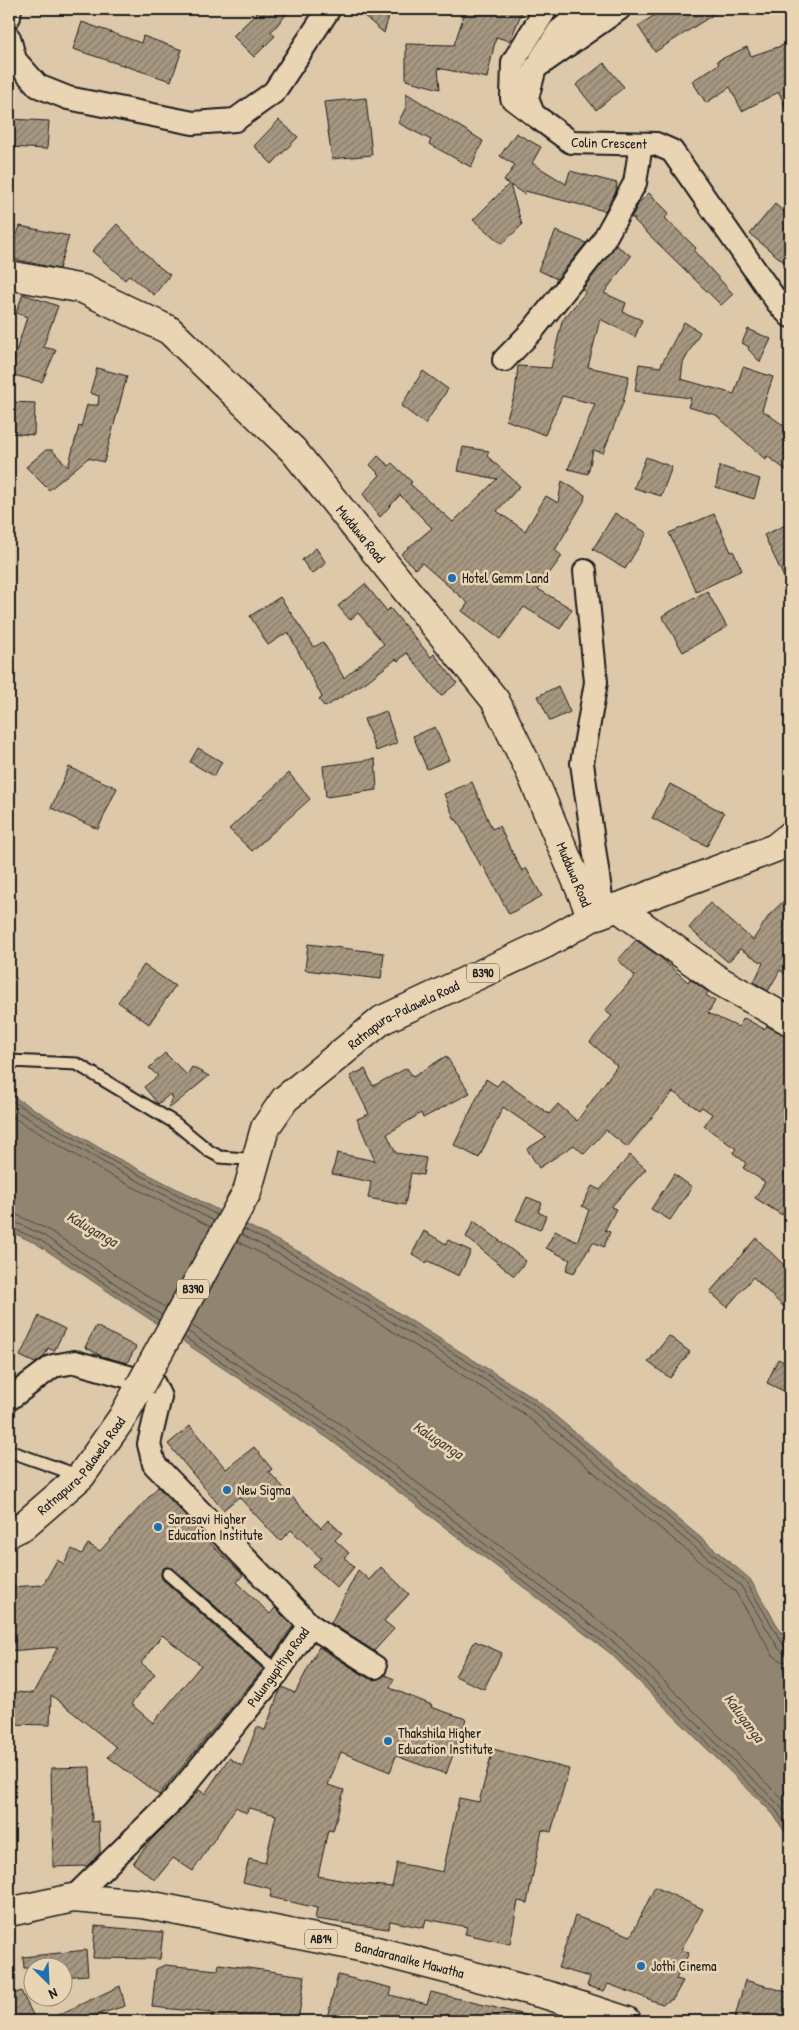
<svg xmlns="http://www.w3.org/2000/svg" width="799" height="2030" viewBox="0 0 799 2030" font-family="'Patrick Hand',sans-serif">
<style>
.water{fill:#918572;stroke:#625b50}
.lines{fill:none;stroke-linecap:round;stroke-linejoin:round}
.shore{stroke:#4b463e;stroke-width:1}
.building{fill:url(#building-hatch);stroke:#1c1c1c;fill-rule:evenodd}
.lane-casing{stroke:#1c1c1c;stroke-width:15}
.street-casing{stroke:#1c1c1c;stroke-width:26}
.secondary-casing{stroke:#1c1c1c;stroke-width:31}
.primary-casing{stroke:#1c1c1c;stroke-width:31}
.lane{stroke:#e9d4b3;stroke-width:11}
.street{stroke:#e9d4b3;stroke-width:22}
.secondary{stroke:#e9d4b3;stroke-width:28}
.primary{stroke:#e9d4b3;stroke-width:28}
.primary-bridge-casing{stroke:#1c1c1c;stroke-width:31;stroke-linecap:butt}
.primary-bridge{stroke:#e9d4b3;stroke-width:28}
.poi-dot{fill:#1f6fb2;stroke:#e9d4b3;stroke-width:2}
.labels{text-anchor:middle;stroke-width:5;stroke-linejoin:round;paint-order:stroke}
.shield{fill:#e9d4b3;stroke:#5a5349;stroke-width:1}
.shield-label{font-size:12px;font-weight:bold;fill:#1c1c1c}
.street-label{font-size:14px;fill:#1c1c1c;stroke:#e9d4b3}
.poi-label{font-size:14px;fill:#1c1c1c;stroke:#e9d4b3;text-anchor:start}
.water-label{font-size:15px;font-style:italic;fill:#45413a;stroke:#e9d4b3}
</style>
<defs>
<pattern id="building-hatch" width="6" height="6" patternUnits="userSpaceOnUse" patternTransform="scale(1.25)"><rect width="6" height="6" fill="#a79882"/><path d="M-1 1l2-2M0 6l6-6M5 7l2-2" fill="none" stroke="#877b6a"/></pattern>
</defs>
<rect width="100%" height="100%" fill="#ddc9aa"/>
<filter id="ink" filterUnits="userSpaceOnUse"><feTurbulence type="fractalNoise" baseFrequency=".02" numOctaves="2"/><feDisplacementMap in="SourceGraphic" scale="10" xChannelSelector="R" yChannelSelector="G"/><feConvolveMatrix kernelMatrix="1 2 1 2 8 2 1 2 1" color-interpolation-filters="sRGB"/></filter>
<g filter="url(#ink)">
<path class="water" d="M9 1094 113 1156 313 1259 534 1398 750 1579 790 1647V1840L773 1814 610 1653 329 1439 37 1244 9 1231Z"/>
<g class="lines">
<path class="shore" d="M9 1099 111 1160 217 1215
M9 1107 108 1165 214 1221
M9 1115 104 1172 211 1227
M9 1213 17 1215 47 1229 166 1308
M9 1221 15 1222 43 1235 162 1315
M9 1227 40 1240 159 1320
M244 1229 311 1264 531 1402 746 1582 784 1646 790 1649
M241 1234 307 1269 528 1407 741 1586 779 1649 784 1654 790 1655
M237 1241 304 1276 523 1413 735 1591 773 1655 781 1661 790 1662
M191 1325 340 1424 621 1638 790 1807
M187 1331 335 1430 616 1644 780 1806 790 1820
M184 1337 332 1435 612 1649 776 1810 790 1831"/>
</g>
<path class="building" d="M261 9H291L271 32 275 36 254 57 233 36Z
M356 9H391L384 33Z
M466 9H523L510 41 496 37 487 78 438 68 440 89 406 80V44L454 45Z
M664 9H722L655 52 638 26Z
M82 22 141 43 143 36 182 50 171 81 73 49Z
M790 43V119L779 92 742 111 730 87 706 103 692 81 719 64 717 61 747 47 751 56Z
M604 63 624 87 596 110 576 85Z
M406 93 483 141 471 167 429 144 431 140 398 123 406 107Z
M366 98 372 155 332 159 324 102Z
M9 119 49 121 47 149 9 147Z
M279 120 298 137 272 164 254 146Z
M516 133 541 147 532 163 566 184 570 171 617 183 616 191 605 211 525 191 524 194 510 185 522 225 502 244 473 220 509 184 504 181 515 165 500 156Z
M649 193 669 213 665 218 696 248 694 251 733 294 721 305 634 220 635 218H631L639 203Z
M775 204 790 217V254L784 262 750 234Z
M117 224 157 265 170 275 154 295 129 275 125 280 92 251Z
M20 226 69 236 59 269 9 258Z
M556 231 586 243 557 279 538 270Z
M616 245 631 256 604 293 626 303 623 312 642 320 635 337 600 319 588 367 629 376 623 403 603 453 593 450 588 474 568 469 595 404 562 396 545 435 506 420 515 394 518 366 551 368 562 321 586 292 582 290Z
M23 294 58 306 43 347 56 350 42 382 9 374 27 317 16 313Z
M684 322 700 332 683 363 681 379 734 394 743 367 773 377 762 410 790 430V473L767 456 766 460 716 415 688 407 691 398 635 391 639 364 660 367Z
M748 329 771 339 760 362 748 349 749 347 742 343Z
M97 368 127 376 104 462 88 458 49 490 26 467 46 450H52L68 467 79 426 81 427 87 405H98L99 396 90 393Z
M423 371 448 389 425 424 401 406Z
M9 402 35 403 34 435 9 433Z
M463 447 489 451 487 456 520 486 497 511 525 531 546 496 558 503 562 481 585 495 584 501 555 550 562 556 538 589 572 609 560 629 524 607 500 639 462 611 468 603 422 563 415 569 401 554 432 528 400 495 380 517 363 494 380 475 370 465 378 456 389 466 392 463 412 482 410 484 453 522 497 479 458 471Z
M646 457 672 467 661 496 634 488Z
M720 466 760 479 754 499 716 487Z
M615 513 647 533 625 569 593 549Z
M714 514 731 552 733 551 742 570 696 592 669 533Z
M790 523V590L764 535Z
M316 548 326 563 312 574 302 560Z
M365 584 387 611 390 608 431 657 434 654 457 683 441 696 407 653 398 661 396 659 366 682 325 707 319 700 322 697 288 632 268 645 250 616 280 597 314 647 323 642 344 678 384 644 358 613 350 620 338 606Z
M707 591 727 627 683 652 662 616Z
M558 686 570 712 550 721 538 696Z
M386 711 397 743 376 751 364 719Z
M435 727 449 760 427 769 413 736Z
M198 748 222 762 214 776 190 762Z
M375 759 377 790 326 797 323 766Z
M69 767 117 788 98 829 51 808Z
M289 773 310 799 252 851 229 829Z
M472 782 492 829 499 826 522 871 526 868 542 896 509 914 483 865 481 866 457 820H455L444 794Z
M670 784 724 813 707 846 652 818Z
M790 895V978L780 970 768 991 754 982 763 963 740 949 728 962 689 928 710 903 753 940 770 914Z
M636 940 661 958 688 982 690 979 708 992 706 995 715 1001 708 1013 738 1027 744 1018 764 1029 767 1026 790 1038V1202L782 1215 755 1198 765 1182 743 1168 746 1163 733 1153 736 1149 704 1126 712 1114 702 1107 699 1110 673 1092 627 1147 606 1130 584 1154 574 1145 539 1168 527 1149 546 1137 503 1107 479 1158 454 1145 486 1079 497 1086 502 1080 549 1114 558 1104 577 1121 617 1066 590 1042 612 1016 605 1011 635 976 618 960Z
M308 944 384 953 381 979 305 970Z
M144 965 175 986 149 1024 118 1002Z
M165 1053 187 1075 192 1067 209 1076 170 1108 168 1107 173 1098 170 1094 158 1104 144 1087 158 1076 149 1068Z
M446 1056 470 1093 423 1118 421 1113 387 1134 396 1153 426 1158 423 1175 411 1173 405 1205 368 1198 371 1182 332 1174 337 1153 375 1161 357 1119 369 1114 350 1076 365 1069 373 1086 407 1068 413 1077Z
M630 1155 646 1169 611 1207 616 1209 605 1230 610 1232 604 1247 593 1242 574 1273 566 1270 570 1260 546 1248 555 1231 577 1242 589 1210 582 1206 592 1186 600 1190Z
M674 1174 692 1187 670 1220 651 1209Z
M527 1197 542 1203 538 1212 546 1216 540 1230 516 1220Z
M474 1221 526 1261 514 1276 466 1237Z
M424 1231 446 1244 448 1240 471 1251 459 1276 428 1261 426 1263 412 1254Z
M756 1238 790 1271V1313L753 1277 727 1307 710 1292Z
M39 1316 65 1329 54 1351 48 1348 44 1357 35 1363 20 1356Z
M96 1326 136 1347 127 1363 101 1356 85 1347Z
M669 1336 690 1352 670 1378 648 1362Z
M778 1359 790 1365V1383L786 1392 767 1383Z
M190 1426 226 1469 254 1447 272 1469 269 1472 321 1528 328 1520 342 1533 335 1540 349 1553 344 1557 354 1567 337 1588 313 1566 321 1558 291 1530 280 1541 239 1497 223 1510 168 1444Z
M158 1487 211 1542 210 1543 243 1575 237 1582 270 1614 275 1608 293 1626 272 1657 173 1568 166 1567 162 1569 161 1576 163 1580 263 1669 159 1795 108 1757 116 1747 51 1695 50 1725 9 1724V1692L33 1693 58 1647 9 1651V1587L43 1585 57 1560 64 1564 72 1549 82 1554 88 1544 100 1551ZM162 1635 201 1665 153 1723 131 1704 155 1674 141 1663Z
M381 1567 409 1594 384 1621 394 1629 374 1651 331 1623 358 1570 369 1580Z
M475 1641 502 1653 484 1689 455 1676Z
M319 1647 368 1678 375 1680 385 1675 394 1679 390 1688 432 1705 431 1707 466 1719 446 1774 396 1756 390 1772 341 1752 328 1785 344 1790 333 1831 328 1830 318 1876 362 1884 392 1887 397 1863 443 1872 459 1798 479 1802 493 1749 569 1769 551 1832 542 1830 527 1903 518 1901 510 1944 465 1934 467 1927 426 1919 424 1928 390 1921 388 1929 315 1919 317 1908 270 1897 272 1889 243 1882 249 1859 265 1863 276 1815 249 1808 246 1813 236 1807 193 1871 173 1858 155 1880 133 1863 151 1840 183 1808 199 1790 205 1794 229 1758 242 1766 257 1727 265 1730 280 1690 282 1687 295 1693Z
M90 1767 92 1822 99 1821 100 1853 87 1866 53 1867 51 1768Z
M655 1887 703 1909 681 1950 689 1953 676 1979 683 1981 673 1999 662 2004 608 1984 604 1991 587 1986 590 1977 558 1968 575 1916 631 1936Z
M95 1926 163 1932 160 1959 93 1958Z
M86 1950 88 1975 62 1977V1968H24L23 1957Z
M219 1964 305 1976 298 2021H211L212 2013 152 2007 156 1969 165 1965 218 1970Z
M338 1975 392 1988 390 1995 427 2004 431 1992 525 2015 524 2021H326Z
M745 1980 790 1993V2021H734Z
M120 1986 125 2006 96 2015 99 2021H45Z
M21 1991 36 2021H12L9 2016V1996Z"/>
<g class="lines">
<defs>
<path id="lane" d="M9 1061 77 1064 175 1123 209 1151 220 1157 257 1160
M9 1451 80 1476
M168 1574 278 1672"/>
<g id="street">
<path id="s1" d="M619 9 535 68 527 98 533 114 571 142 656 144 672 151 778 303 790 316"/>
<path d="M9 17 10 9"/>
<path d="M9 38 15 60 38 86 68 98 193 123 235 120 274 92 329 9"/>
<path d="M541 59 559 31 587 9"/>
<path d="M532 113 512 98 513 62 546 9"/>
<path d="M504 360 532 331 601 245 635 183 641 144"/>
<path d="M585 571 596 682 582 763 603 912"/>
<path d="M9 1399 53 1366 75 1362 154 1384 160 1397 149 1444 154 1464 310 1625 278 1672 174 1799 73 1898"/>
<path d="M310 1625 375 1667"/>
</g>
<g id="secondary">
<path id="s2" d="M9 275 83 289 169 330 293 450 495 700 530 771 592 917"/>
<path d="M617 907 718 980 790 1021"/>
</g>
<g id="primary">
<path id="s3" d="M247 1192 265 1128 285 1099 382 1020 545 944 592 917 775 848 790 836"/>
<path id="s4" d="M9 1533 23 1526 81 1476 122 1418 140 1386"/>
<path id="s5" d="M9 1912 73 1898 143 1904 365 1948 547 1995 627 2021"/>
</g>
</defs>
<use href="#lane" class="lane-casing"/>
<use href="#street" class="street-casing"/>
<use href="#secondary" class="secondary-casing"/>
<use href="#primary" class="primary-casing"/>
<use href="#lane" class="lane"/>
<use href="#street" class="street"/>
<use href="#secondary" class="secondary"/>
<use href="#primary" class="primary"/>
<defs>
<path id="primary-bridge" d="M140 1386 247 1192"/>
</defs>
<use href="#primary-bridge" class="primary-bridge-casing"/>
<use href="#primary-bridge" class="primary-bridge"/>
</g>
</g>
<g class="poi-dot">
<circle cx="452" cy="578" r="5"/>
<circle cx="227" cy="1490" r="5"/>
<circle cx="158" cy="1527" r="5"/>
<circle cx="388" cy="1741" r="5"/>
<circle cx="641" cy="1966" r="5"/>
</g>
<g class="labels">
<g class="shield">
<rect x="467" y="963.5" width="32" height="19" rx="4"/>
<rect x="177" y="1279.5" width="32" height="19" rx="4"/>
<rect x="305" y="1929.5" width="32" height="19" rx="4"/>
</g>
<g class="shield-label">
<text x="483" y="977">B390</text>
<text x="193" y="1293">B390</text>
<text x="321" y="1943">AB14</text>
</g>
<g class="street-label">
<text dy="5" stroke="none"><textPath href="#s1" startOffset="236">Colin Crescent</textPath></text>
<text dy="5" stroke="none"><textPath href="#s2" startOffset="451">Mudduwa Road</textPath></text>
<text dy="5" stroke="none"><textPath href="#s2" startOffset="856">Mudduwa Road</textPath></text>
<text dy="5" stroke="none"><textPath href="#s3" startOffset="248">Ratnapura-Palawela Road</textPath></text>
<text dy="5" stroke="none"><textPath href="#s4" startOffset="100">Ratnapura-Palawela Road</textPath></text>
<text transform="translate(278 1667) rotate(-54)" y="5">Pulungupitiya Road</text>
<text dy="5" stroke="none"><textPath href="#s5" startOffset="408">Bandaranaike Mawatha</textPath></text>
</g>
<g class="poi-label">
<text x="462" y="583">Hotel Gemm Land</text>
<text x="237" y="1495">New Sigma</text>
<text x="168" y="1524">Sarasavi Higher<tspan x="168" dy="16">Education Institute</tspan></text>
<text x="398" y="1738">Thakshila Higher<tspan x="398" dy="16">Education Institute</tspan></text>
<text x="651" y="1971">Jothi Cinema</text>
</g>
<g class="water-label">
<text transform="translate(92 1229) rotate(30)" y="5">Kaluganga</text>
<text transform="translate(438 1440) rotate(33)" y="5">Kaluganga</text>
<text transform="translate(744 1718) rotate(53)" y="5">Kaluganga</text>
</g>
</g>
<rect width="799" height="2030" fill="none" stroke="#e9d4b3" stroke-width="30"/>
<rect x="15" y="15" width="769" height="2000" fill="none" stroke="#1c1c1c" stroke-width="2" filter="url(#ink)"/>
<g transform="translate(48 1982) rotate(156)"><circle r="24" fill="#e9d4b3" stroke="#978a77"/>
<path d="M0-4L9 19L0 12L-9 19Z" fill="#1f6fb2"/>
<text y="-8" font-size="14" font-weight="bold" text-anchor="middle" fill="#1c1c1c">N</text>
</g>
</svg>
